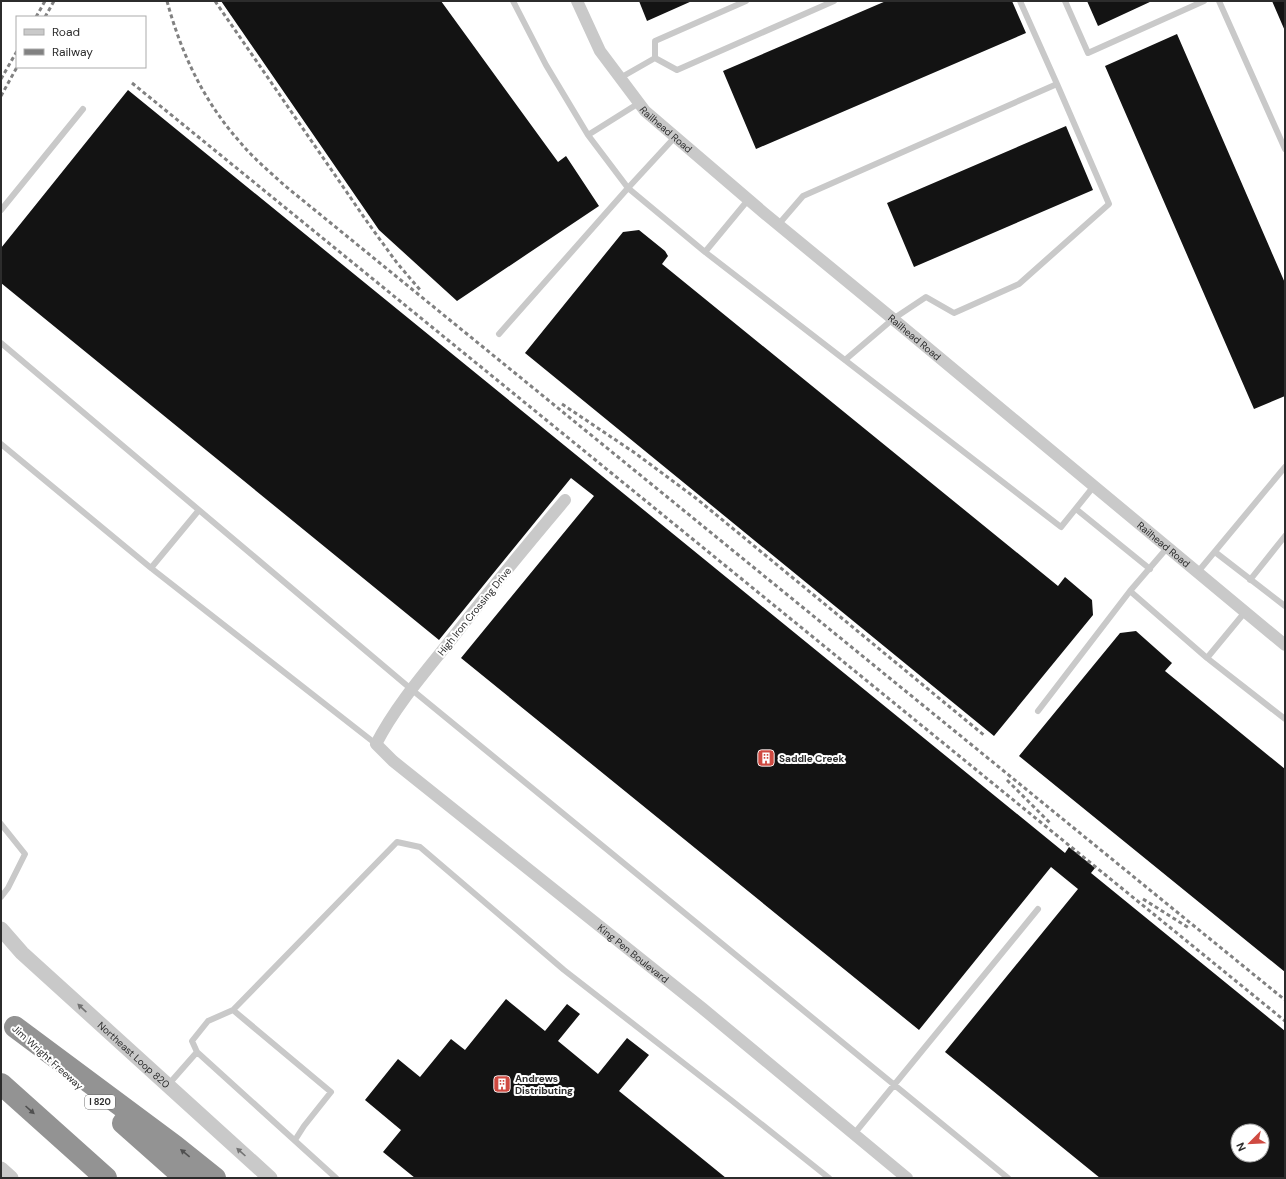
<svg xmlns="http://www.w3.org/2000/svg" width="1286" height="1179" viewBox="0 0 1286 1179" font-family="'DM Sans',sans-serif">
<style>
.building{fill:#131313;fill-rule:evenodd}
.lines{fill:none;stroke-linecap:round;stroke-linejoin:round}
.service{stroke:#c9c9c9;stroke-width:6}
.minor{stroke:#c9c9c9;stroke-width:12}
.tertiary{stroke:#c9c9c9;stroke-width:15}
.motorway{stroke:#939393;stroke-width:22}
.rail{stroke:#818181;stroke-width:3;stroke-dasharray:4 3;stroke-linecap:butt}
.oneway{fill:#737373}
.oneway2{fill:#505050}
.labels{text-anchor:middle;stroke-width:4;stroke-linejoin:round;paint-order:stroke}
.shield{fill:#fff;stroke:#6b6b6b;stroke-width:1}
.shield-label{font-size:9px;font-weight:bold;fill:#2c2c2c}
.street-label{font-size:10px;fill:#2c2c2c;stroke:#fff}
.poi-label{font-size:10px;font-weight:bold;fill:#2c2c2c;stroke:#fff;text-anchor:start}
</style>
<rect width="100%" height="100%" fill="#fff"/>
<path class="building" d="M221 1H441L558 162 566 156 599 206 457 301 379 230Z
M639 1H692L647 21Z
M886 1H1012L1026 33 756 149 723 71Z
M1087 1H1152L1098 26Z
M1272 1H1285V31Z
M1177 34 1285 283V396L1254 409 1105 66Z
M128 90 1065 853 1069 847 1095 868 1091 873 1285 1031V1178H1100L945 1052 1078 889 1051 867 919 1030 461 658 594 496 571 478 439 640 1 283V248ZM1238 1131H1262V1155H1238Z
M1066 126 1093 190 914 267 887 203Z
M639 230 665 251 668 256 662 264 1058 586 1065 577 1092 600 1093 615 994 736 525 353 623 232Z
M1136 631 1172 663 1165 671 1285 769V972L1019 756 1120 633Z
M506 999 545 1031 567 1004 580 1014 558 1041 598 1074 627 1038 649 1055 619 1091 726 1178H415L383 1152 401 1130 365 1100 398 1059 420 1077 451 1039 465 1050Z"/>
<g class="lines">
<path class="service" d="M1020 1 1057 84
M1065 1 1088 53 1204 1
M1219 1 1285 149
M655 58V41L746 1
M620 78 655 58 677 70 834 1
M588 135 639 103
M675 137 628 188 705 252 1061 527 1094 486
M1 210 83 109
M778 225 803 196 1057 84 1109 204 1019 284 954 313 926 297 893 319 845 360
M705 252 748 200
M499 334 628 188 588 135 546 65 513 1
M1 343 411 689 1008 1178
M1 444 151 568
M1076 509 1150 569
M199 510 151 568 376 744
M1215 552 1285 606
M1197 573 1285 467
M1250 580 1285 536
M1130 591 1207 658 1285 719
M1207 658 1245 612
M1038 711 1130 591 1167 548
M1 824 25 854 8 888 1 897
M197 1052 192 1041 208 1021 233 1010
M168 1085 197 1052 336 1178
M854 1134 1038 909
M295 1140 304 1126 331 1092 233 1010 397 842 420 847 564 970 731 1100 829 1178"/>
<g class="minor">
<path id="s1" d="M577 1 600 51 645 111 764 213 893 319 1285 645"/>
<path id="s2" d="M565 500C527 545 490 590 454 636 426 671 396 705 376 744L393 761 702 1008 907 1178"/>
</g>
<g class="tertiary">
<path id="s3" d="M1 929 22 953 270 1178"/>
<path d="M1 1169 11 1178"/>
</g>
<path class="motorway" d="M15 1027 175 1146 215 1178
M1 1084 106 1178
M123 1123 185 1178"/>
<path class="rail" d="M167 1C181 53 204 102 240 142 253 158 269 171 284 185L1285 1000
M215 1 368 223 397 263 421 291
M36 17 45 1
M45 17 54 1
M1 79 17 51
M132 83 1285 1021
M1 96 17 67
M562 404 635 453 697 499 985 736
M1007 780 1051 824
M1143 899 1189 928"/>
</g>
<defs><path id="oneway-solid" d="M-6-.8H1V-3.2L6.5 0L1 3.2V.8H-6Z"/></defs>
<g class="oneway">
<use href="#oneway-solid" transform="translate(82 1008) rotate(-137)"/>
<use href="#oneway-solid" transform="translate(241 1152) rotate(-138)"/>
</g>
<g class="oneway2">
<use href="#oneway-solid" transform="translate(30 1110) rotate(42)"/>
<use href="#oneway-solid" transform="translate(185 1153) rotate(-141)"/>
</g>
<defs>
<symbol id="building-square" viewBox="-11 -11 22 22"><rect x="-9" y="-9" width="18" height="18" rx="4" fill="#cf4a41" stroke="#fff"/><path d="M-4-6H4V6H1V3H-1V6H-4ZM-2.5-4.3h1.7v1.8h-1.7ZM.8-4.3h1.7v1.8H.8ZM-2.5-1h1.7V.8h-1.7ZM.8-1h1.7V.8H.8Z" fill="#fff"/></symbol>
</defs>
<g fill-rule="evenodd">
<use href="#building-square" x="756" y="748" width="20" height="20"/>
<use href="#building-square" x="492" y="1074" width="20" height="20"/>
</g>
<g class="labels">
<rect class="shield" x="85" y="1095" width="30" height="14" rx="3"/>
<g class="shield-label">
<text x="100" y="1105">I 820</text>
</g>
<g class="street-label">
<text dy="4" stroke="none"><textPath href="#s1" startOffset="158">Railhead Road</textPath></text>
<text dy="4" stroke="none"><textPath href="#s1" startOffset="482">Railhead Road</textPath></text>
<text dy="4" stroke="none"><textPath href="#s1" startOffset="806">Railhead Road</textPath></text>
<text transform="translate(474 611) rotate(-51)" y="4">High Iron Crossing Drive</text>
<text dy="4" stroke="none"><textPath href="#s2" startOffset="641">King Pen Boulevard</textPath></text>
<text dy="4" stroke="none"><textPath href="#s3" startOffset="183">Northeast Loop 820</textPath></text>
<text transform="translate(48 1057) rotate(42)" y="4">Jim Wright Freeway</text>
</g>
<g class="poi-label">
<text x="779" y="762">Saddle Creek</text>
<text x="515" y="1082">Andrews<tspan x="515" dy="12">Distributing</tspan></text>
</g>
</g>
<rect width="1286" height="1179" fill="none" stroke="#2c2c2c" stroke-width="4"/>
<rect x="16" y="16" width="130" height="52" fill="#ffffff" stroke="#ababab"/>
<rect x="24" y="29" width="20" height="6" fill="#c9c9c9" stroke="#ababab"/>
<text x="52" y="36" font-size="12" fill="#2c2c2c">Road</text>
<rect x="24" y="49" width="20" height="6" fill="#818181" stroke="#ababab"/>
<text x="52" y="56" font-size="12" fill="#2c2c2c">Railway</text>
<g transform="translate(1250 1143) rotate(246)"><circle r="19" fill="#ffffff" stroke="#ababab"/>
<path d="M0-3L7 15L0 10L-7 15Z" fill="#cf4a41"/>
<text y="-6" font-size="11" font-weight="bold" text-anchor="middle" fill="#2c2c2c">N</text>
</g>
</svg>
